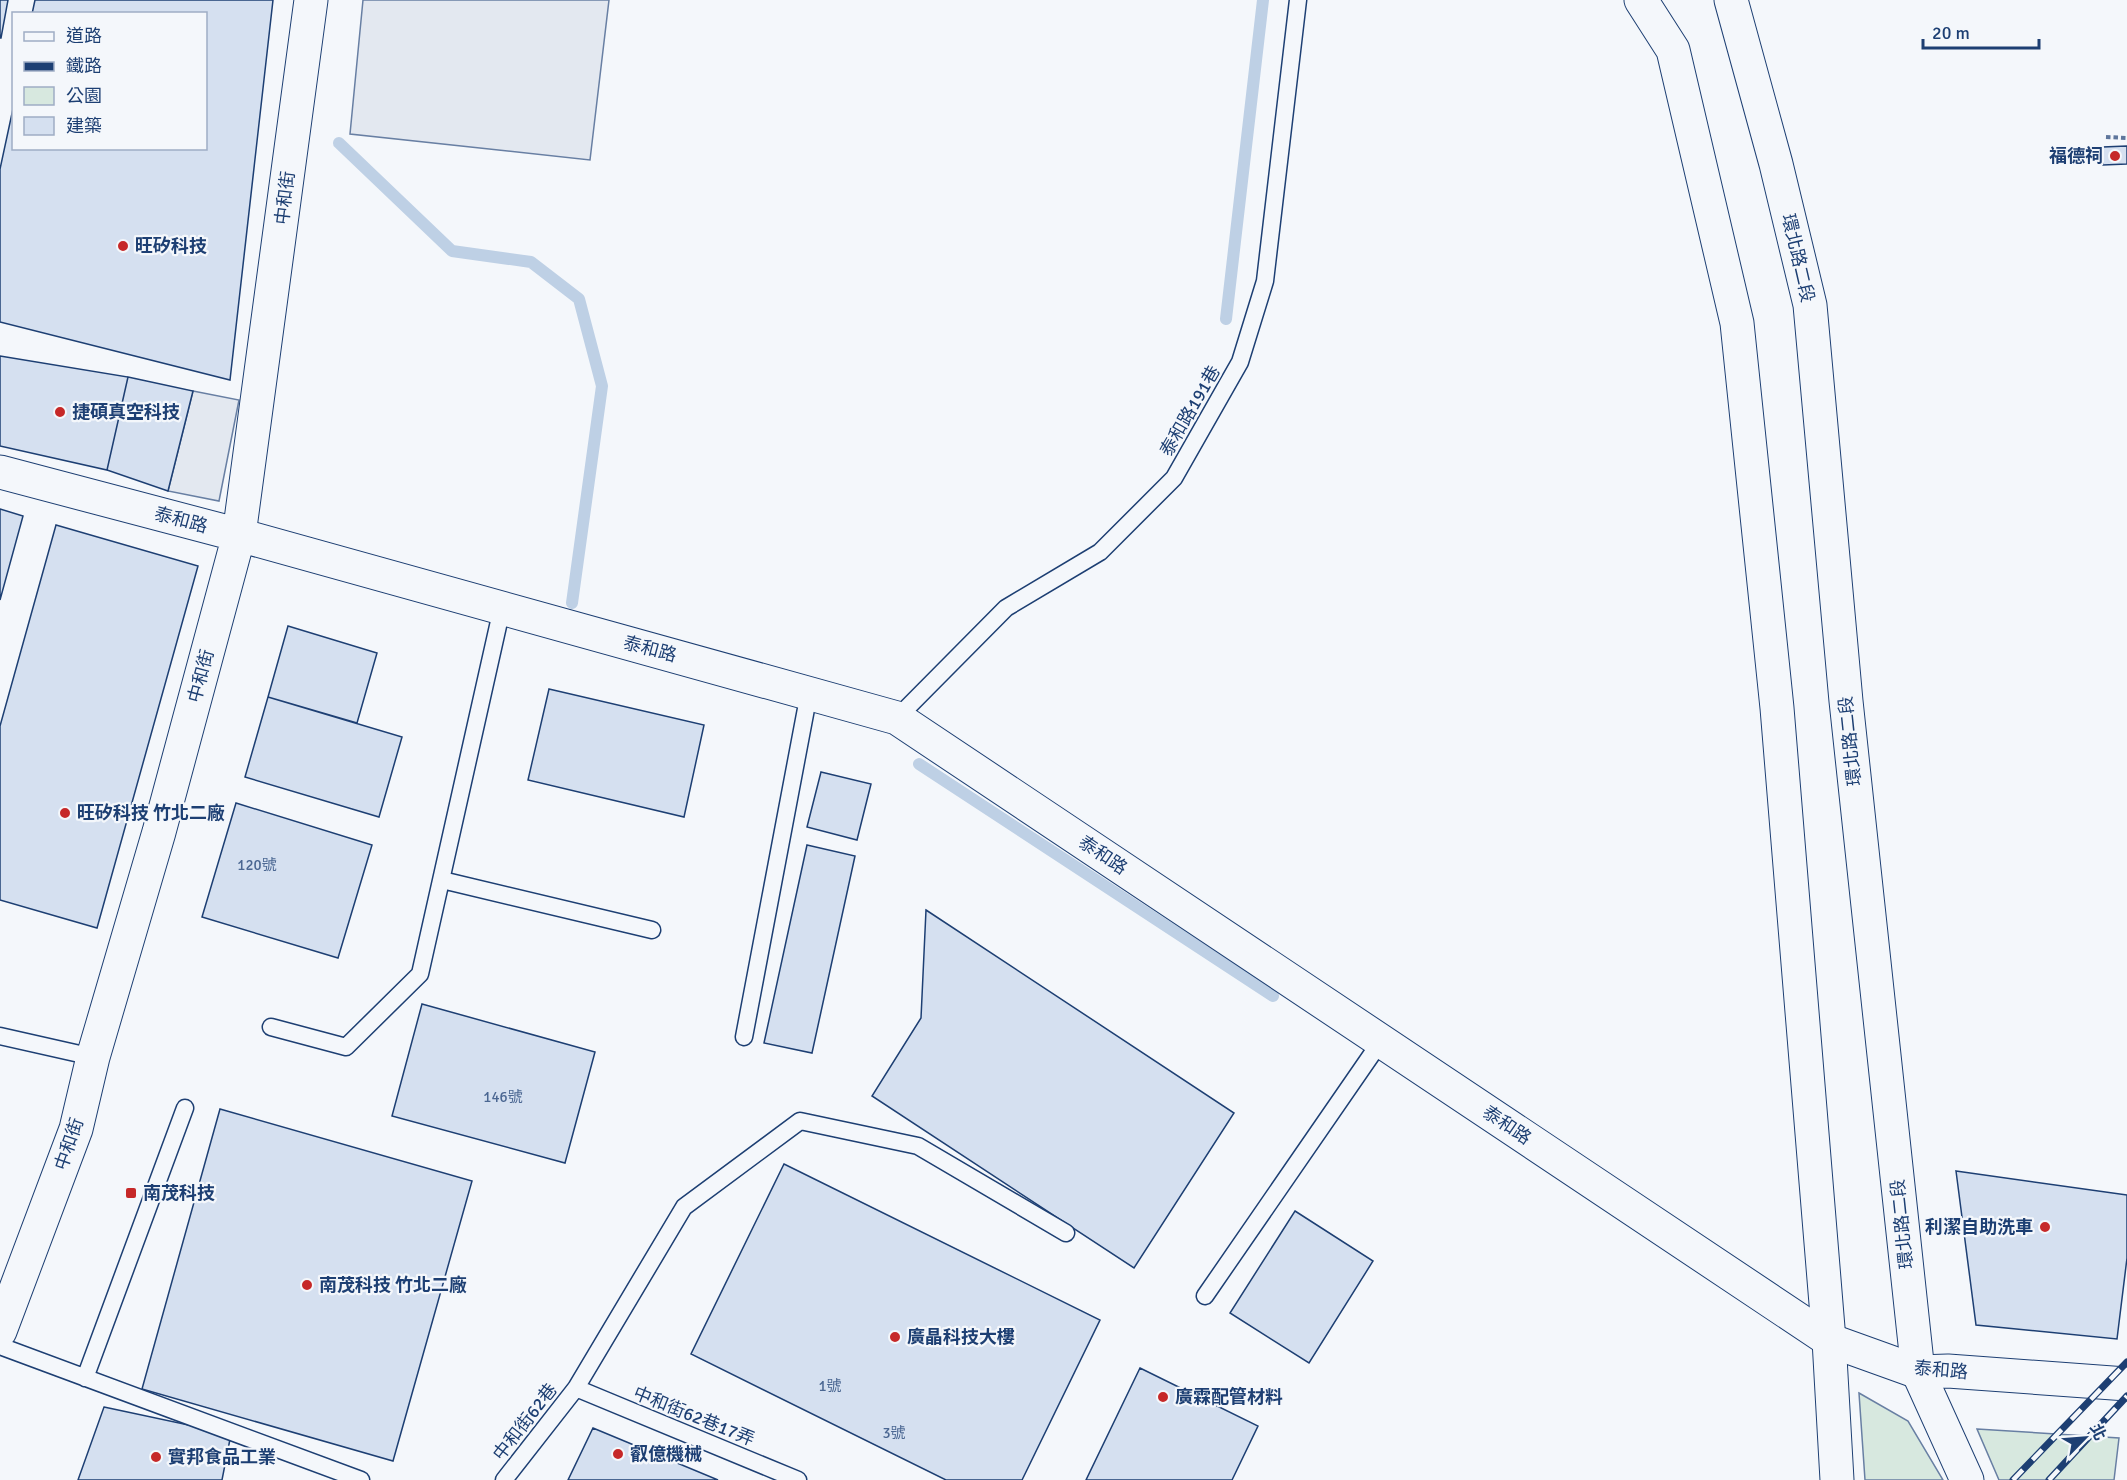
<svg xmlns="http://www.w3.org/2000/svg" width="2127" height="1480" viewBox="0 0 2127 1480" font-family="Signika,'Noto Sans TC',sans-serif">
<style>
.green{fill:#d7e8df;stroke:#687fa3;stroke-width:1.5}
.parking{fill:#e3e8f0;stroke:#687fa3;stroke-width:1.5}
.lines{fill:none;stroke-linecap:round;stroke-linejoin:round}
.stream{stroke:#bed0e5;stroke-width:12}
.building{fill:#d5e0f0;stroke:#1d3f73;stroke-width:1.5}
.service-casing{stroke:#1d3f73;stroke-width:19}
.minor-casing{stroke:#1d3f73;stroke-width:35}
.tertiary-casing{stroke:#1d3f73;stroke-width:35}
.path{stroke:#5e769c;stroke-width:4;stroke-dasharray:4.5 3;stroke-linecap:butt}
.service{stroke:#f4f7fb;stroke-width:16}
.minor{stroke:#f4f7fb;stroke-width:33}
.tertiary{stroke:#f4f7fb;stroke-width:33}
.rail-casing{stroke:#1d3f73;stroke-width:7}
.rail{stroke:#f4f7fb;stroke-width:4.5;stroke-dasharray:14;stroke-linecap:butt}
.poi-dot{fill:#c62828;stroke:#f4f7fb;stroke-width:2}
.labels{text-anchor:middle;stroke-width:4.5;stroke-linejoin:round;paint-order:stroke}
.number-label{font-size:15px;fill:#4b6792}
.poi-label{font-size:18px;font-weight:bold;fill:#1d3f73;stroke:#f4f7fb;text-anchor:start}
.street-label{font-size:18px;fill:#1d3f73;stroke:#f4f7fb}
</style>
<rect width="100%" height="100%" fill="#f4f7fb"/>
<path class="green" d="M1859 1393 1908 1421 1943 1480H1865Z
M1977 1429 2119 1438 2114 1480H1999Z"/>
<path class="parking" d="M363 0H609L590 160 350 134Z
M193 391 239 400 219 501 168 491Z"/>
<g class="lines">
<path class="stream" d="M339 143 452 251 531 262 579 299 602 386 572 603
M1226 319 1263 0
M919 764 1273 996"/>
</g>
<path class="building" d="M0 0H8L1 38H0Z
M35 0H273L230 380 0 322V169L14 104V148H206V14H32Z
M2127 146V164L2103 165V147Z
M0 356 128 377 107 470 0 446Z
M128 377 193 391 168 491 107 470Z
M0 509 23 516 0 600Z
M56 525 198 566 97 928 0 900V726Z
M288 626 377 653 357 723 268 697Z
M549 689 704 725 684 817 528 780Z
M268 697 402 737 379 817 245 777Z
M821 772 871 784 857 840 807 827Z
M236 803 372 845 338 958 202 917Z
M807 845 855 856 812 1053 764 1043Z
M926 910 1234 1113 1134 1268 872 1096 921 1018Z
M422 1004 595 1052 565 1163 392 1116Z
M220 1109 472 1181 393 1461 142 1389Z
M784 1164 1100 1320 1022 1480H946L691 1354Z
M1956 1171 2127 1195V1258L2117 1339 1976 1325Z
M1295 1211 1373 1261 1309 1363 1230 1313Z
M1140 1368 1258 1426 1232 1480H1086Z
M104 1407 231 1434 222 1480H78Z
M593 1428 718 1480H568Z"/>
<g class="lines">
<defs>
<path id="service" d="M897 718 1006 608 1100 552 1174 478 1240 362 1265 281 1298 0
M442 880 652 930
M271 1027 346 1047 420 974 502 608
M0 1036 93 1057
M744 1037 809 693
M1205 1296 1381 1041
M0 1346 361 1480
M85 1378 185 1108
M576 1388 798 1480
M504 1480 576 1388 684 1207 800 1121 918 1146 1066 1233"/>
<path id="minor" d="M0 472 239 535 897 718 1829 1340 1918 1372 1948 1371 2127 1384
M0 1331 76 1129 93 1057 159 832 239 535 311 0"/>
<path id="tertiary" d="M1641 0 1673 50 1737 323 1777 708 1829 1340 1837 1480
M1731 0 1776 164 1810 305 1846 701 1918 1372 1967 1480"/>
</defs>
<use href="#service" class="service-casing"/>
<use href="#minor" class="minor-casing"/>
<use href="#tertiary" class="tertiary-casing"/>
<path class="path" d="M2106 137 2127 138"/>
<use href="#service" class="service"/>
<use href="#minor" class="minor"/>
<use href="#tertiary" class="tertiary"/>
<defs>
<path id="rail" d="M2013 1480 2127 1362
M2049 1480 2127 1396"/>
</defs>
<use href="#rail" class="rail-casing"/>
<use href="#rail" class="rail"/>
</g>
<g class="poi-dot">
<circle cx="2115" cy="156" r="6"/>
<circle cx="123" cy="246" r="6"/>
<circle cx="60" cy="412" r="6"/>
<circle cx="65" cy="813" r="6"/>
<rect x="125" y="1187" width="12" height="12" rx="3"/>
<circle cx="2045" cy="1227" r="6"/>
<circle cx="307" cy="1285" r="6"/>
<circle cx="895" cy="1337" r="6"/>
<circle cx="1163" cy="1397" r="6"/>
<circle cx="618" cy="1454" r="6"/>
<circle cx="156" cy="1457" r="6"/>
</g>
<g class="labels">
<g class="number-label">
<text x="257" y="870">120號</text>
<text x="503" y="1102">146號</text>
<text x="830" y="1391">1號</text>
<text x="894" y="1438">3號</text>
</g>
<g class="poi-label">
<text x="2103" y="162" text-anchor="end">福德祠</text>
<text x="135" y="252">旺矽科技</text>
<text x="72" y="418">捷碩真空科技</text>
<text x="77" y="819">旺矽科技 竹北二廠</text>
<text x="143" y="1199">南茂科技</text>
<text x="2033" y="1233" text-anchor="end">利潔自助洗車</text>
<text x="319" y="1291">南茂科技 竹北二廠</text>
<text x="907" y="1343">廣晶科技大樓</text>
<text x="1175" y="1403">廣霖配管材料</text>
<text x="630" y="1460">叡億機械</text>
<text x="168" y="1463">實邦食品工業</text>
</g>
<g class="street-label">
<text transform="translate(285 198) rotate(-83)" y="6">中和街</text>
<text transform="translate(1798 258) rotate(77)" y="6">環北路二段</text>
<text transform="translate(1190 411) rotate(-60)" y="6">泰和路191巷</text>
<text transform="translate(181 520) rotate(15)" y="6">泰和路</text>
<text transform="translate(650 649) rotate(15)" y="6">泰和路</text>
<text transform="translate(201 676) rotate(-75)" y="6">中和街</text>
<text transform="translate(1850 741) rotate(-96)" y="6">環北路二段</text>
<text transform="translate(1103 855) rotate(34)" y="6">泰和路</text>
<text transform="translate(1507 1125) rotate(34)" y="6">泰和路</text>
<text transform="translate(69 1144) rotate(-71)" y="6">中和街</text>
<text transform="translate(1902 1224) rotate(-96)" y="6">環北路二段</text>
<text transform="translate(1941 1370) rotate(5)" y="6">泰和路</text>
<text transform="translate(694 1416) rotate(22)" y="6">中和街62巷17弄</text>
<text transform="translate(525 1422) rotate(-52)" y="6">中和街62巷</text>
</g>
</g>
<rect x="12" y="12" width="195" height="138" fill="#f4f7fb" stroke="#9eadc5" stroke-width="1.5"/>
<rect x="24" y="32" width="30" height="9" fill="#f4f7fb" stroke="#9eadc5" stroke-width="1.5"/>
<text x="66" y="42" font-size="18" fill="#1d3f73">道路</text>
<rect x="24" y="62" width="30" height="9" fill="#1d3f73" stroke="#9eadc5" stroke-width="1.5"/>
<text x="66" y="72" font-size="18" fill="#1d3f73">鐵路</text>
<rect x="24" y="87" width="30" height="18" fill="#d7e8df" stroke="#9eadc5" stroke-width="1.5"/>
<text x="66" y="102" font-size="18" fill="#1d3f73">公園</text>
<rect x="24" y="117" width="30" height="18" fill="#d5e0f0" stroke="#9eadc5" stroke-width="1.5"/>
<text x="66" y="132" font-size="18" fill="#1d3f73">建築</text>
<g transform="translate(2085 1438) rotate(65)" stroke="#f4f7fb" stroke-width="4.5" paint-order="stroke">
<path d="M0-4.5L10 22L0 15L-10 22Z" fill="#1d3f73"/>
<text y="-9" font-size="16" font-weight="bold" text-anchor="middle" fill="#1d3f73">北</text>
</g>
<path d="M1923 39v9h116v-9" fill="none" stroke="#1d3f73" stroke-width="3"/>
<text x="1932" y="39" font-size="18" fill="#1d3f73" stroke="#f4f7fb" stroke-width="4.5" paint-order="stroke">20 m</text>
</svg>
